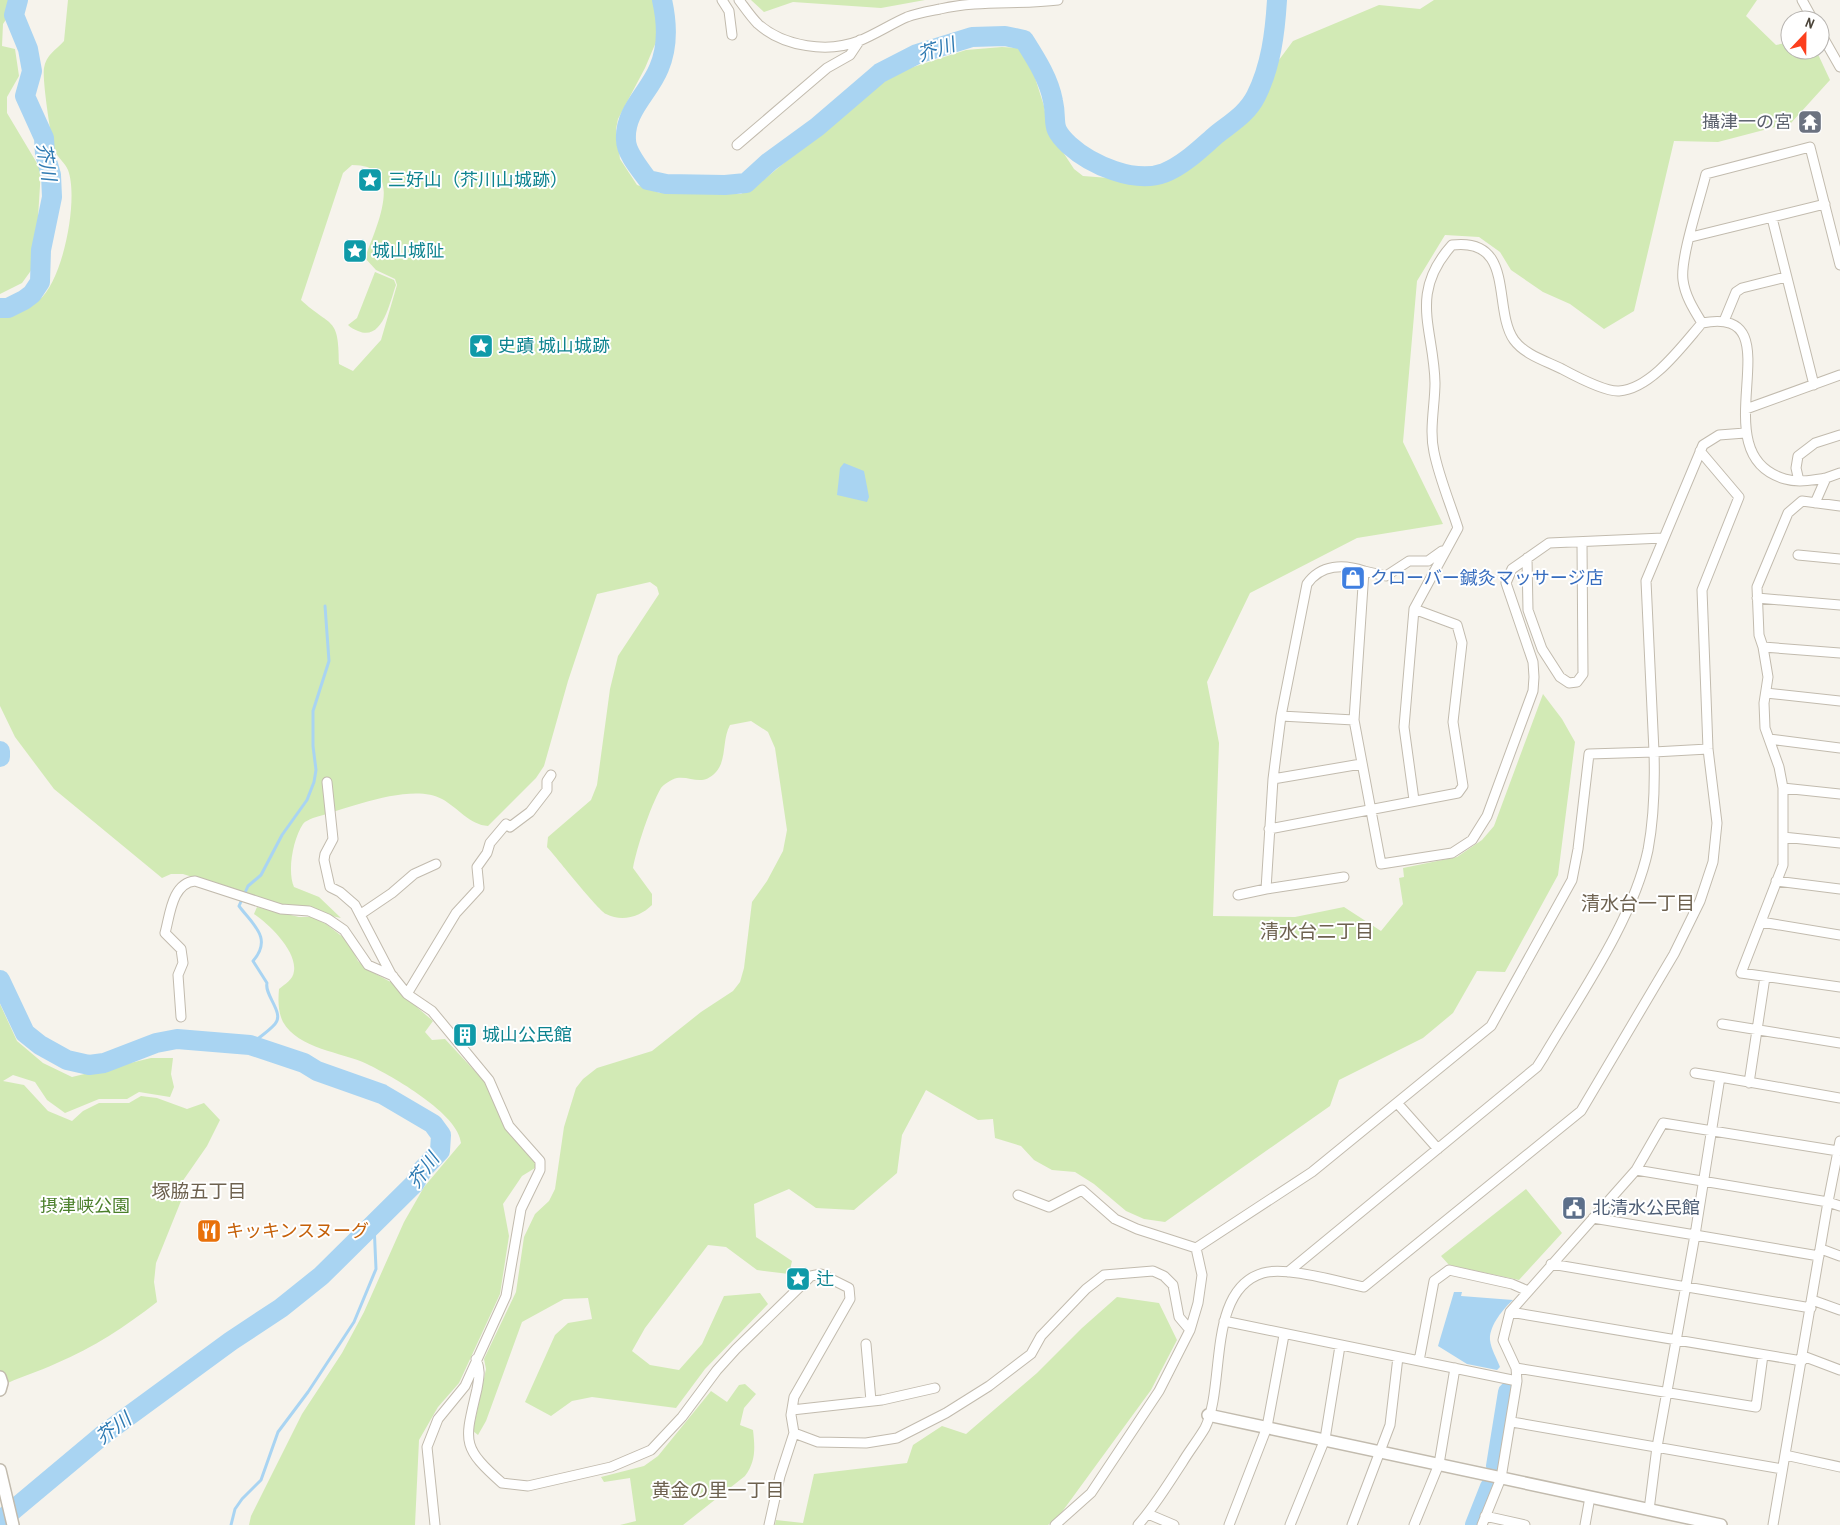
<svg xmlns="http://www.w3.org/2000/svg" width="1840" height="1525" viewBox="0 0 1840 1525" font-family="'Archivo Narrow','Noto Sans JP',sans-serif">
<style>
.green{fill:#d2eab5;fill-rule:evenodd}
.water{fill:#a9d4f2}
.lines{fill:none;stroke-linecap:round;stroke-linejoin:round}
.stream{stroke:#a9d4f2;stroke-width:3}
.river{stroke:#a9d4f2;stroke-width:20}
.minor-casing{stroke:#c2bbae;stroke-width:11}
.tertiary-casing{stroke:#c2bbae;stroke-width:14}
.minor{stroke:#fff;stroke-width:9}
.tertiary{stroke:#fff;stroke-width:11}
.labels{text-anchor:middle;stroke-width:4;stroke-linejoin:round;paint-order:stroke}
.worship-label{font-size:18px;fill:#5b616d;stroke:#fff;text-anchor:end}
.culture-label{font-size:18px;fill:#0d838f;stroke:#fff;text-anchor:start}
.shop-label{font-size:18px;fill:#366cbe;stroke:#fff;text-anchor:start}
.park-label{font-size:18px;fill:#4a7f2a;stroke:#fff}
.service-label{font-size:18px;fill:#4e5e75;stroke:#fff;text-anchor:start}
.food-label{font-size:18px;fill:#c56008;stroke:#fff;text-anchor:start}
.water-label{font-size:19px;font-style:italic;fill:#2e7ab2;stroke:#fff}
.neighbourhood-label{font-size:19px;fill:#6e6250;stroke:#fff}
</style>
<rect width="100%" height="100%" fill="#f6f3ec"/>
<path class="green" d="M0 0H14L11 12 3 24 2 46 15 49 19 76 7 97V113L41 170 35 265 22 283 0 294Z
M68 0H657L660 25 656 42 645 68 618 119 616 129 620 159 637 185 660 193 741 194 766 178 876 86 907 69 966 50 1002 47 1018 48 1030 62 1044 106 1048 129 1074 169 1083 176 1135 180 1164 179 1196 163 1258 109 1276 64 1293 41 1379 5 1420 9 1434 0H1757L1746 16 1776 45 1790 42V50H1816L1830 80 1791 123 1718 142 1674 141 1634 311 1604 329 1570 304 1543 292 1511 270 1500 252 1479 237 1445 235 1417 281 1403 442 1443 524 1357 538 1250 593 1207 682 1219 743 1213 916 1295 917 1344 907 1381 931 1403 904 1399 878 1404 877 1403 868 1457 857 1482 840 1494 826 1543 694 1562 719 1575 742 1558 875 1505 972 1477 971 1453 1013 1423 1038 1339 1080 1330 1106 1165 1222 1144 1219 1126 1211 1094 1184 1075 1172 1052 1170 1034 1160 1021 1146 995 1138 993 1119 978 1120 926 1090 902 1135 897 1173 854 1210 816 1208 789 1189 754 1204 756 1237 792 1261 789 1274 757 1270 726 1247 708 1245 645 1328 632 1351 650 1365 679 1370 702 1344 724 1296 760 1293 768 1304 705 1369 676 1408 592 1397 572 1401 551 1416 525 1402 555 1335 568 1323 592 1319 588 1298 564 1299 522 1322 486 1421 478 1435 473 1431 486 1369 484 1359 516 1292 524 1237 535 1214 549 1201 555 1189 564 1127 576 1088 583 1079 597 1068 652 1051 701 1012 733 991 740 982 744 968 752 902 767 881 783 851 787 830 775 748 768 732 751 721 730 725C722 739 727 760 716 772 702 787 692 776 677 778 672 779 663 785 661 788 650 807 637 847 633 868L652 894V905C640 917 622 922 606 914 597 909 557 858 547 847L548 837 591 800 597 785 610 689 618 656 659 594 657 587 650 582 597 594 568 681 544 766 536 778 488 826C470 825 457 807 442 799 411 782 346 809 313 818 309 820 305 821 303 824 293 839 287 871 294 887L319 897 341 918 280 905 183 874H171L162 878 54 789 15 737 0 706V315C12 313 29 308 39 300 63 281 79 199 68 170 65 163 58 158 55 151 51 140 42 79 44 68 46 55 56 50 64 41ZM352 165C408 165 375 229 365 258L376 270 395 279 397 285 381 340 353 371 339 364C339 315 331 328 301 300L343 173Z
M751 0H925L881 8 793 2 764 12Z
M375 272 394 280 396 285C390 301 383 342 358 331 354 329 351 328 348 325L357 318Z
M257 907 299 917H312L326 924 348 941 358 961 374 973 396 985 405 997 433 1021 425 1032 432 1040 445 1039 485 1082 508 1131 536 1163 535 1168 522 1176 503 1204 509 1236 500 1294 459 1383 438 1407 419 1440 415 1525H249L251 1516 302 1414 342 1353 364 1312 404 1222 424 1187 461 1143C459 1114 392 1076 367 1064 342 1052 298 1049 283 1022 278 1012 278 1000 279 989 285 984 293 980 294 971 297 951 269 924 254 914Z
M0 1004 17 1041 43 1063 72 1077 151 1058H173L171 1074 174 1087 170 1097 139 1092 127 1099H99L65 1113 47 1100 35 1082 13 1075 3 1081 24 1085 48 1111 72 1121 83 1111 99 1103H129L141 1096 157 1098 187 1109 204 1103 220 1120 207 1146 182 1182 183 1196 156 1263 154 1282 157 1302C126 1326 93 1348 57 1363 38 1372 18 1377 0 1387Z
M1526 1189 1562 1233 1519 1280 1449 1265 1441 1256Z
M1117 1297 1159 1303 1177 1340 1151 1390 1059 1516 1048 1525H775L776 1520 803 1523 814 1474 907 1463 913 1445 942 1426 966 1434 1037 1373 1082 1328Z
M745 1384 756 1394 744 1408 740 1425 753 1430C755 1448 756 1461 745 1476L683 1525H620L636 1521 630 1478 604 1482 601 1477 644 1466 658 1456 711 1391 727 1402 739 1385Z"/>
<path class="water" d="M844 463 864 471 869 497 867 502 837 495 840 468Z
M1454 1292H1462L1461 1296 1513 1300C1503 1309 1489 1326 1490 1340 1491 1349 1497 1359 1500 1367L1497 1370 1467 1364 1438 1346Z"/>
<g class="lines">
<path class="stream" d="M250 1045C258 1038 268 1032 275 1024 285 1013 264 995 267 983L253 961C273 938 253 925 239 906L248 886 261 875 282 835 307 800 314 782 316 770 313 746V711L329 661 325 606
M231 1525 235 1509 242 1499 261 1480 278 1432 308 1392 354 1322 376 1269 374 1224"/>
<path class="river" d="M662 0C667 22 668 47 659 68 649 93 624 111 626 140 626 153 640 169 648 180L666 184 725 185 746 183 769 162 817 127 880 73 917 54 972 37 1005 36 1024 40C1036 59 1049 79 1053 101 1058 124 1049 126 1069 145 1091 165 1135 184 1164 173 1183 166 1201 148 1216 135 1231 123 1247 114 1256 96 1271 66 1275 33 1277 0
M0 308H8L24 300 32 294 40 282 41 250 52 197 51 175 45 154 44 138 25 96 32 71 28 49 14 15 18 0
M0 751V757
M0 980 25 1033 40 1045 67 1060 89 1065 104 1063 156 1043 177 1039 250 1045 304 1063 317 1071 382 1094 433 1124 441 1135 440 1151 423 1169 414 1184 321 1276 281 1308 231 1341 104 1434 0 1521
M1496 1466 1508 1392
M1475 1525 1490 1487"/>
<defs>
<path id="minor" d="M722 0 729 11 732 35
M739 0C745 8 751 17 758 24 784 47 828 53 859 41 876 34 891 24 907 17 917 13 930 11 940 9 979 0 1019 5 1058 0
M1802 0 1813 20
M1820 32 1840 67
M737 145 827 68 850 55 860 40
M1772 218 1814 385
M1691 237 1825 204
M1724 321 1736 292 1742 288 1786 277
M1702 323C1694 310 1685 296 1683 280 1680 258 1700 199 1706 174L1810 147 1840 265
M1746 409 1840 375
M1799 481 1796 468 1798 456 1815 443 1840 435
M1815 503 1826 478 1840 473
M1840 506 1802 501 1788 513 1757 587 1759 635 1763 647 1768 677 1764 703 1765 728 1779 767 1783 788V865L1741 973 1840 987
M1442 551 1428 561H1409L1386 576 1364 571 1354 720 1381 864 1452 853 1472 840 1487 816 1533 691 1534 677 1533 662 1506 583 1512 569 1549 543 1663 538
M1798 555 1840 559
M1527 558 1528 610 1542 649 1560 677 1569 683 1577 682 1583 674 1582 543
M1757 598 1840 605
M1414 609 1404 727 1414 800
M1763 647 1840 653
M1766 693 1840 701
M1281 716 1354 720
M1769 739 1840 748
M1708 749 1654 752 1646 581 1703 445 1719 435 1745 433
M1273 779 1361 764
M327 782 333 839 325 854 324 860 330 887 340 892 355 905 391 974 407 994 432 1011 489 1080 509 1126 540 1161V1170L521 1209 506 1296 465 1386 438 1419 427 1447 435 1525
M1783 788 1840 794
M1269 829 1458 793 1463 786 1453 722 1462 643 1457 625 1414 609 1458 528C1450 503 1439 477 1434 452 1429 430 1435 405 1435 383 1434 329 1408 294 1452 245 1516 237 1492 309 1514 340 1525 355 1546 361 1562 369 1575 376 1605 392 1619 391 1651 389 1682 346 1702 323 1800 304 1696 454 1785 479 1798 483 1813 480 1826 478
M1783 837 1840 843
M1776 881 1840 889
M1266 889 1344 877
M1238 895 1266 889 1273 779 1281 716 1307 584C1321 564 1344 564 1364 571
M361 914 392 893 414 874 436 864
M1761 922 1840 935
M407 994 456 913 479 888 477 867 487 853 490 843 506 824 510 827 530 812 547 790V781L551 775
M181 1017 178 975 183 963 181 949 165 933C170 915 172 883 195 881L281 909 309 911 328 919 344 930 368 965 393 976
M1722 1024 1840 1043
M1720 1077 1840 1098
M1749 1083 1765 977
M1398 1104 1438 1149
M1636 1170 1828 1202 1840 1141
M1018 1195 1049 1207 1082 1190 1115 1219 1137 1229 1196 1248 1202 1275 1198 1303 1190 1330 1159 1391 1091 1493 1055 1525
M1593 1218 1695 1235 1720 1077 1695 1073
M1196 1248 1312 1172 1491 1026 1572 880 1578 849 1589 754 1654 752C1655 785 1654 818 1648 850 1633 920 1580 995 1544 1056L1537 1067 1288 1272
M1821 1249 1840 1256
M1551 1264 1811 1308
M1812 1300 1840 1310
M1510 1312 1802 1361
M1224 1321 1517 1381
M866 1344 871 1401
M1803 1356 1840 1370
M476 1359C481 1371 479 1377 477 1389 465 1441 460 1446 502 1483L528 1486 611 1467 651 1450 682 1417 717 1370 736 1349 811 1276 821 1274 849 1288 850 1299 794 1397 791 1415 794 1433 818 1442 866 1443 897 1438 946 1413 989 1386 1031 1354 1041 1336 1086 1289 1104 1275 1153 1271 1164 1276 1173 1285 1179 1317 1190 1330
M1419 1361 1434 1281 1449 1270 1512 1284 1528 1291
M1516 1368 1756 1407 1763 1355
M792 1410 882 1400 935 1388
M1512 1422 1782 1469
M1785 1455 1840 1467
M1649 1510 1657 1447 1695 1235 1819 1256
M1148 1514 1174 1525
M1485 1516 1525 1525
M769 1525 780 1476 794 1433
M1138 1525C1155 1506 1168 1484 1182 1463 1189 1451 1198 1440 1205 1428 1226 1386 1206 1290 1263 1273 1286 1266 1339 1282 1364 1287L1581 1111 1674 954 1700 901 1713 862 1717 823 1708 749 1702 590 1739 497 1700 451
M1229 1525 1267 1427 1284 1335
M1290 1525 1325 1439 1340 1346
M1352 1525 1390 1425 1398 1357
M1414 1525 1439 1464 1455 1368
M1482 1525 1501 1478 1517 1381 1516 1368 1503 1340 1510 1312 1636 1170 1663 1123 1838 1151
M1585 1525 1590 1497
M1773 1525 1828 1202 1840 1206"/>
<path id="tertiary" d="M0 1377 2 1383 0 1390
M1208 1415 1721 1525
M0 1470 13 1525"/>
</defs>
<use href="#minor" class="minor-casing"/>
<use href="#tertiary" class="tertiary-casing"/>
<use href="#minor" class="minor"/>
<use href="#tertiary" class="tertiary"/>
</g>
<defs>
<symbol id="temple-square" viewBox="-11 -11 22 22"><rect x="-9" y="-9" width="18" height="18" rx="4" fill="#6b7280" stroke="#fff"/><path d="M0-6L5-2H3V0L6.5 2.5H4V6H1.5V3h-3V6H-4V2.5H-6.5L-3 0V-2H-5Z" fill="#fff"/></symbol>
<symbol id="sight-square" viewBox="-11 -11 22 22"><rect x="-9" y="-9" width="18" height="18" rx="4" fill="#0f9aa8" stroke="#fff"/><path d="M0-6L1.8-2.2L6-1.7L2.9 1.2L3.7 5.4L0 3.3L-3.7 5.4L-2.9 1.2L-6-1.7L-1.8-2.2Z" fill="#fff"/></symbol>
<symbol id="shop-square" viewBox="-11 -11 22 22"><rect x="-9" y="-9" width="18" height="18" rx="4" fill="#3f7fe0" stroke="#fff"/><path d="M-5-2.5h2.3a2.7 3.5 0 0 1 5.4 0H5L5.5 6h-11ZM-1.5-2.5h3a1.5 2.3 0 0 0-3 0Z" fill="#fff"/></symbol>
<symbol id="building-square" viewBox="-11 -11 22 22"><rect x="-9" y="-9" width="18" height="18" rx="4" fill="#0f9aa8" stroke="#fff"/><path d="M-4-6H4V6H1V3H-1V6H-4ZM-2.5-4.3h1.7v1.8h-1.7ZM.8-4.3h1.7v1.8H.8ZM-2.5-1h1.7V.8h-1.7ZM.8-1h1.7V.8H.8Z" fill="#fff"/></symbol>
<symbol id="civic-square" viewBox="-11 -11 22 22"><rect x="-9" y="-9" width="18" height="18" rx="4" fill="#5c6f8a" stroke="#fff"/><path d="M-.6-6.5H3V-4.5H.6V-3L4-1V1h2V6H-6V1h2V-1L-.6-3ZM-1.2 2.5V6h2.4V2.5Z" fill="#fff"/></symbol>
<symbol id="restaurant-square" viewBox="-11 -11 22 22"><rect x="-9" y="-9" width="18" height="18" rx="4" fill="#e8710a" stroke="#fff"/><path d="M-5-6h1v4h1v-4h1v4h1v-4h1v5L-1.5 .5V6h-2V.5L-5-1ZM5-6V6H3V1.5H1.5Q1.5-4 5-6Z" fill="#fff"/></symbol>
</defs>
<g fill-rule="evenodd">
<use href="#temple-square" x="1796" y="108" width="28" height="28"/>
<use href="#sight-square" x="356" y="166" width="28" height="28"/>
<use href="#sight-square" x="341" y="237" width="28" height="28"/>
<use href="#sight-square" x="467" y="332" width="28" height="28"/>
<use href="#shop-square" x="1339" y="564" width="28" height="28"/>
<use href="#building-square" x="451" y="1021" width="28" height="28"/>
<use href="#civic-square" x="1560" y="1194" width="28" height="28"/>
<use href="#restaurant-square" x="195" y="1217" width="28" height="28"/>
<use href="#sight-square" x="784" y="1265" width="28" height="28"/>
</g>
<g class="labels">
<g class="worship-label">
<text x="1792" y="128">攝津一の宮</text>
</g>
<g class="culture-label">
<text x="388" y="186">三好山（芥川山城跡）</text>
<text x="372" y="257">城山城阯</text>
<text x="498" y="352">史蹟 城山城跡</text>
<text x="482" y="1041">城山公民館</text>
<text x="816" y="1285">辻</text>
</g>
<g class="shop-label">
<text x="1370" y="584">クローバー鍼灸マッサージ店</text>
</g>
<g class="park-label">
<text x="85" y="1212">摂津峡公園</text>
</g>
<g class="service-label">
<text x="1592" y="1214">北清水公民館</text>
</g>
<g class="food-label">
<text x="226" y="1237">キッキンスヌーグ</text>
</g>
<g class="water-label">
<text transform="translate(936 49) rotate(-18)" y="7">芥川</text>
<text transform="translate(47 162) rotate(81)" y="7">芥川</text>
<text transform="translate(423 1170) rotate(-53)" y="7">芥川</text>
<text transform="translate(113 1428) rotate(-37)" y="7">芥川</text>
</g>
<g class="neighbourhood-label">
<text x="1638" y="910">清水台一丁目</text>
<text x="1317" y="938">清水台二丁目</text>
<text x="199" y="1198">塚脇五丁目</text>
<text x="718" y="1497">黄金の里一丁目</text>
</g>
</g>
<g transform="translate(1805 35) rotate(22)"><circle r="24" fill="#ffffff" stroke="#b7b4b0"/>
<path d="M0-4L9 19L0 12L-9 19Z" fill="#fc3f1d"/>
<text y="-8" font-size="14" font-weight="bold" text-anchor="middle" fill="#4b4439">N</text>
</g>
</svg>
